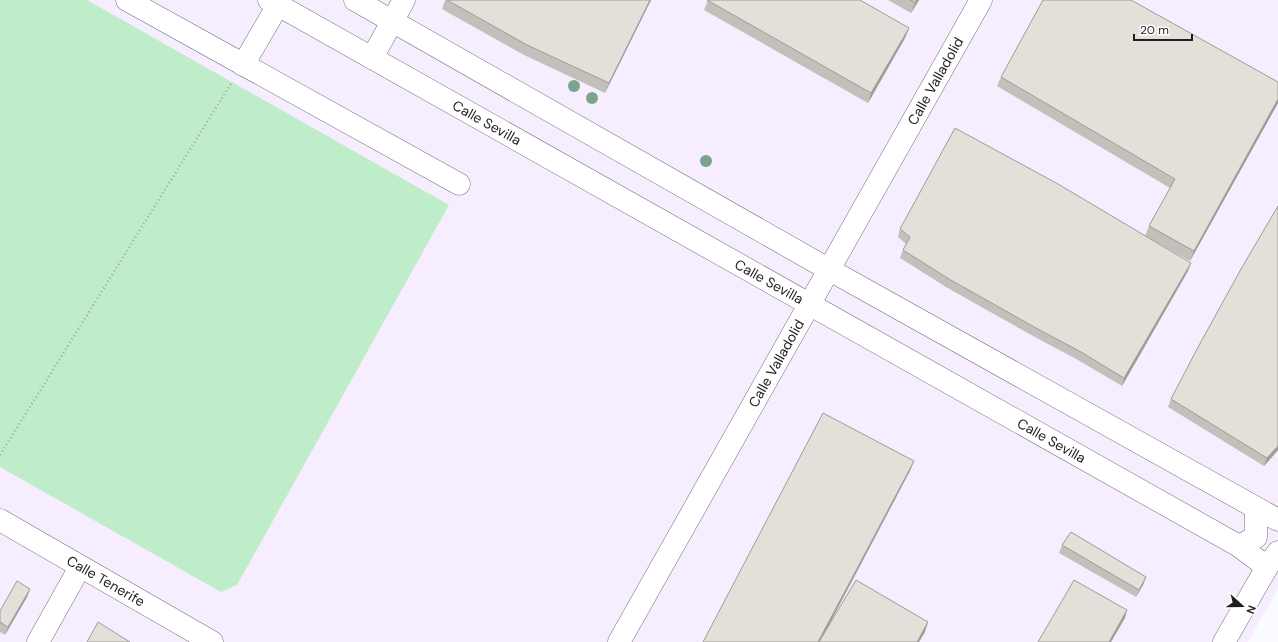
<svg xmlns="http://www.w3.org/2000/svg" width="1278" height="642" viewBox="0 0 1278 642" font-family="'DM Sans',sans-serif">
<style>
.industrial{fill:#f6edfe}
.green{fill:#bfecc9}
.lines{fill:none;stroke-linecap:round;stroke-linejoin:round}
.minor-casing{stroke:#727379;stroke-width:23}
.path{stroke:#a5a6a9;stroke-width:2.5;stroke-dasharray:1 3;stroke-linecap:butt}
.minor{stroke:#fff;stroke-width:22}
.tree{fill:#7ca38d}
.wall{fill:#c3c0bb}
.shaded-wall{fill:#9f9c98}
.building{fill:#e3dfd9;stroke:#9f9c98}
.labels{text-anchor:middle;stroke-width:4;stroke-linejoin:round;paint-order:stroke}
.street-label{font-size:14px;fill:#1e1e21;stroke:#fff}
</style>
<rect width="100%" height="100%" fill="#fafbff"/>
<path class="industrial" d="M0 0H1278V589L1248 642H0Z"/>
<path class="green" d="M0 0H87L449 205 237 585 221 592 0 467Z"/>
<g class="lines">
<defs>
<g id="minor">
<path d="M127 0 459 184"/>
<path id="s1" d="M269 0 1239 546 1267 567"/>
<path d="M355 0 828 269 1278 520"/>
<path d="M372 58 404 0"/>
<path d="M243 65 278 5"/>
<path id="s2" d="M0 520 212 642"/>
<path d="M1239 546 1256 537V508"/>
<path d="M38 642 80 567"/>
<path id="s3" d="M619 642 981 0"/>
<path d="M1224 642 1267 567 1278 552"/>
</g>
</defs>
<use href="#minor" class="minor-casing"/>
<path class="path" d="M0 455 232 82"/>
<use href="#minor" class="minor"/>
</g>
<g class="tree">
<circle cx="574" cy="86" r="6"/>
<circle cx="592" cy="98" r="6"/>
<circle cx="706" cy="161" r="6"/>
</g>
<path class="wall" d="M445 0H651L605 93 524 55 442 9Z
M708 0 909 28 905 38 868 103 704 10Z
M888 0H919L911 13Z
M1001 77 1278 82V103L1190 261 1145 236 1149 226 1170 188 997 86Z
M900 229 1188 271 1122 386 1078 360 1033 336 946 287 900 258 903 250 906 244 898 237Z
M1171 399 1278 450 1264 466 1168 407Z
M1062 545 1146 577 1143 585 1136 597 1059 553Z
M30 589 27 597 5 635 0 632V611Z"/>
<path class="shaded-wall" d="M650 0H651L605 93 609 83Z
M917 0H919L911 13 915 3Z
M909 28 905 38 868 103 871 93Z
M1278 99V103L1190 261 1194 251Z
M1191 263 1188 271 1122 386 1124 378Z
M1278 446V450L1264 466 1267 458Z
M914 461 910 471 820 642H818Z
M1146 577 1143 585 1136 597 1139 590Z
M30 589 27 597 5 635 8 627Z
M1127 610 1125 618 1111 642H1109Z
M928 622 925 632 919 642H917Z"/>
<path class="building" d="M447 0H650L609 83 527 45Z
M707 0H860L909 28 871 93Z
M910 0H917L915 3Z
M1043 0H1131L1278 82V99L1194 251 1149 226 1175 179 1001 77Z
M955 128 1058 184 1191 263 1124 378 1081 352 1036 328 949 279 903 250 910 237 900 229Z
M1278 206V446L1267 458 1171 399 1197 349 1241 269Z
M823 413 914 461 818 642H703Z
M1071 532 1146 577 1139 590 1062 545Z
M856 580 928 622 917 642H819Z
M1074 580 1127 610 1109 642H1038Z
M17 581 30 589 8 627 0 622V611Z
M98 622 130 642H87Z"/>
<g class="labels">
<g class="street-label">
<text dy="5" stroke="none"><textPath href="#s3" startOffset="644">Calle Valladolid</textPath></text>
<text dy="5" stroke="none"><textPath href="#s1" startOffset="250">Calle Sevilla</textPath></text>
<text dy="5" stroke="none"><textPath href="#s1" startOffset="574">Calle Sevilla</textPath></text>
<text dy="5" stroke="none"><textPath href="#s3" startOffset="320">Calle Valladolid</textPath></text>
<text dy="5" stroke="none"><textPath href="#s1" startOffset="898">Calle Sevilla</textPath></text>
<text dy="5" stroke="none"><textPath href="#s2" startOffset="122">Calle Tenerife</textPath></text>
</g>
</g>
<g transform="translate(1242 606) rotate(111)" stroke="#ffffff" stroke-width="3" paint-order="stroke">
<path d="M0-3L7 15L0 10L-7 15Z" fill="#1e1e21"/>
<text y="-6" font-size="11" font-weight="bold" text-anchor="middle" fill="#1e1e21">N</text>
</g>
<path d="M1134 34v6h58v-6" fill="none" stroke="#1e1e21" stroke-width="2"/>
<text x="1140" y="34" font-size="12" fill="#1e1e21" stroke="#ffffff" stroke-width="3" paint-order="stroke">20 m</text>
</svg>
